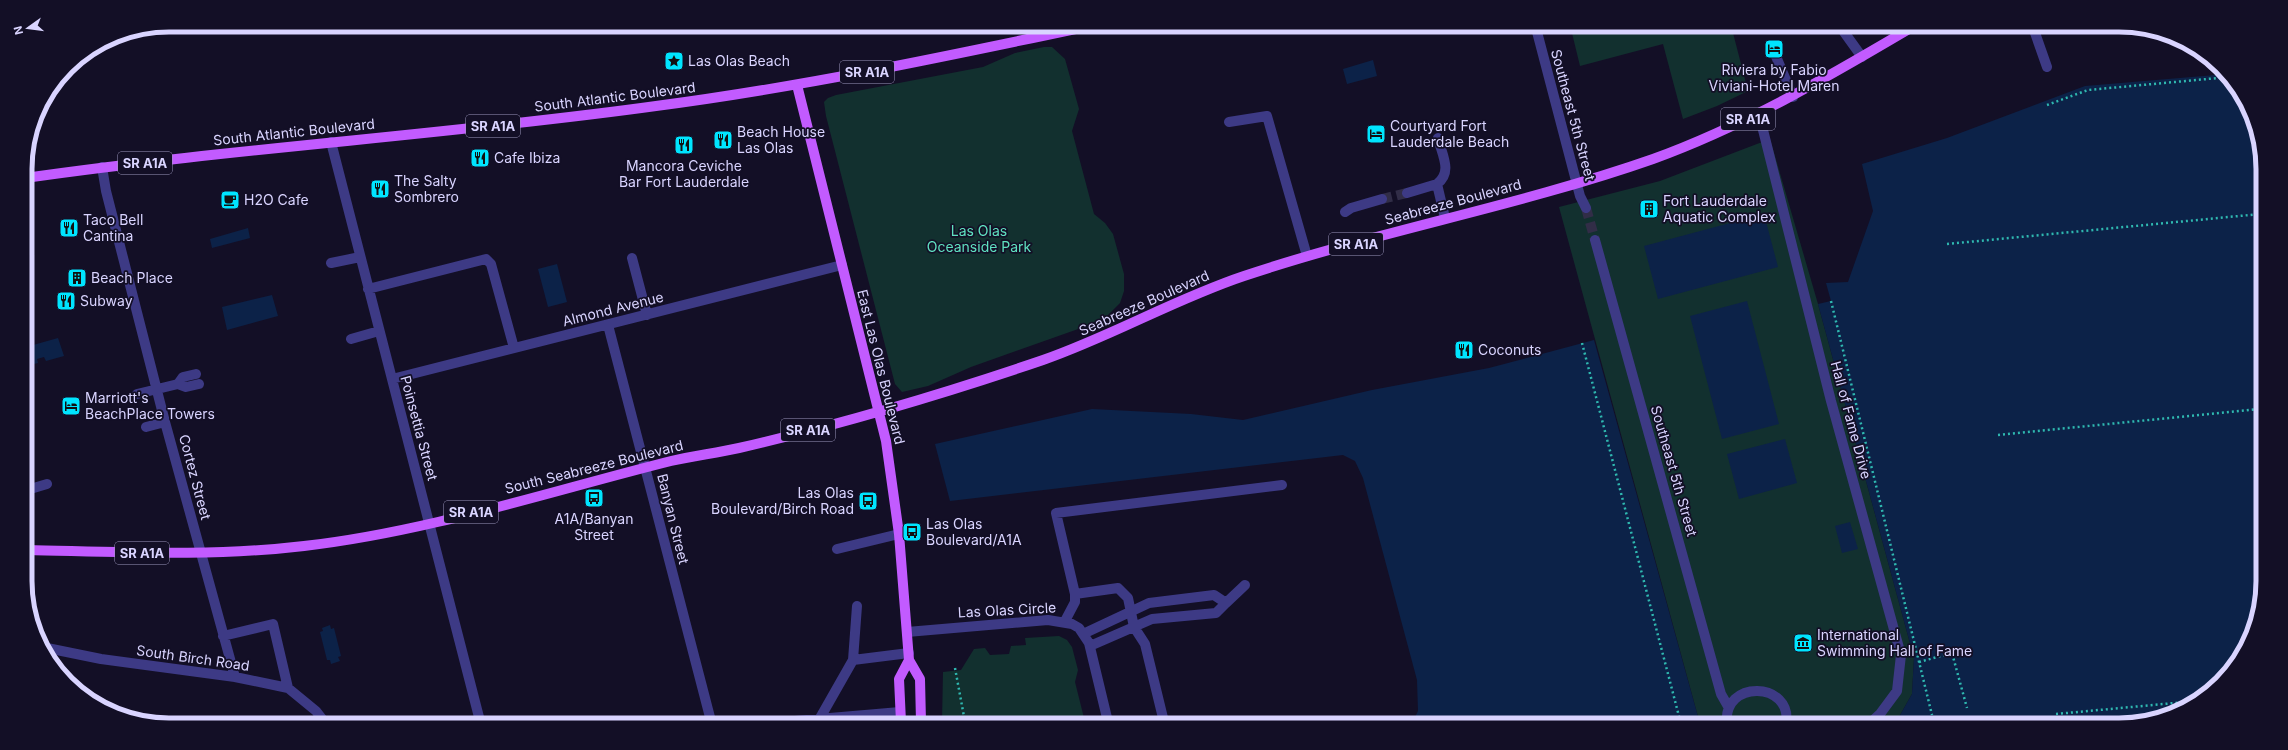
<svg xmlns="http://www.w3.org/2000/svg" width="2288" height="750" viewBox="0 0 2288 750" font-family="Inter,sans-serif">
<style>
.green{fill:#12302f}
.water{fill:#0c2248}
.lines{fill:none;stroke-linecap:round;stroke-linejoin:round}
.minor-tunnel{stroke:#312d47;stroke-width:10;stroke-dasharray:10 5;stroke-linecap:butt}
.path{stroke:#2fb8b0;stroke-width:2.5;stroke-dasharray:2 3;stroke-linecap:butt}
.minor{stroke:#3d3a85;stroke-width:10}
.major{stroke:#c25bff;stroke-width:10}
.labels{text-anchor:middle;stroke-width:3.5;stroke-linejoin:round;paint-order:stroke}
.shield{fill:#130f26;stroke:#9e99be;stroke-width:1}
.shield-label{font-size:13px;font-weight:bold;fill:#d9d4ff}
.poi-label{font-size:14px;fill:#d9d4ff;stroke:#130f26;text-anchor:start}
.street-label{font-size:14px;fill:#d9d4ff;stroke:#130f26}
.park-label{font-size:14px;fill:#5fe0c0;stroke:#130f26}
.rim{fill:none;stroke:#d9d4ff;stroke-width:5}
</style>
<rect width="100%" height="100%" fill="#130f26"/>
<path class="green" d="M1571 29H1732L1748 91 1717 106 1683 119 1663 44 1580 66Z
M1044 47H1052L1065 59 1079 109 1072 131 1094 214 1105 223 1113 234 1124 274V291L1120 303 1106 317 1081 328 971 367 928 386 902 392 895 384 826 116 824 102 828 98 836 95 983 67 1015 53Z
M1770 139 1818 304 1914 658 1912 694 1895 724H1700L1559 207 1660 181Z
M1059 636 1067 640 1072 647 1078 670 1075 682 1085 722H942L943 672 961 670 974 649 985 648 990 655 1009 654 1011 646 1026 645 1025 638Z"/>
<path class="water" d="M1373 60 1377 76 1347 84 1343 69Z
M2227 74 2260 141 2258 618 2239 661 2207 695 2165 717 2128 725 1895 724 1912 694 1914 658 1818 304 1831 301 1826 283 1848 282 1873 211 1862 164 1947 138 2085 86Z
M1764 214 1778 267 1658 299 1644 246Z
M248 228 250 238 212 248 210 239Z
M557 264 567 302 548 307 538 269Z
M272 295 278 316 227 330 222 307Z
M1747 301 1779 424 1722 439 1690 316Z
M58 338 64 356 46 361 44 357 37 359 38 363 26 366V347Z
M1594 340 1700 724 1412 723 1418 711 1417 680 1363 478 1355 461 1343 455 950 501 935 444 1092 409 1191 414 1243 420 1372 390 1489 368Z
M1785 439 1797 483 1739 499 1727 454Z
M1850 522 1858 549 1842 553 1835 526Z
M330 625 331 629 334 628 341 656 338 657 340 661 331 664 330 660H327L320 632 323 631 322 628Z"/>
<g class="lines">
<path class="minor-tunnel" d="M1382 199 1407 193
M1586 208 1595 240"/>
<path class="path" d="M2047 105 2088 90 2229 77
M1947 244 2260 214
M1831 301 1932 715
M1582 343 1681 724
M1998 435 2259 409
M1919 662 1952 653 1967 708
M955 668 965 722
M2056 714 2196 701"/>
<path class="minor" d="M1536 28 1580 196 1586 208
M2034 30 2047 67
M1844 32 1862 57
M1775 54 1793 97
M1759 114 1831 401 1901 655 1897 691 1880 714 1869 724
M1229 122 1267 116 1307 256
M331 142 480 721
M102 167 106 191 165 422 235 677
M1437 184C1453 172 1442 155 1438 138
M1407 193 1437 184 1445 218
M1345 212 1351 208 1382 199
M1595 240 1721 694 1729 708
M632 258 647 315
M331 263 360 257
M368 289 486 259 491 264 514 348
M608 325 711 721
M351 339 379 331
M392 379 842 265
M178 384 183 377 196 374
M137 394 178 384 186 387 199 384
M146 427 165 422
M27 490 47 484
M837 549 899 534
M1226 603 1245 585
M1065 621 1075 602V594
M907 632 1048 620 1072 624 1079 628 1089 643 1108 722
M1083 634 1149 603 1214 595 1226 603 1216 613 1152 619 1090 646
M223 636 273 624 288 688
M47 648 101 659 235 677 288 688 316 711 323 720
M853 660 909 653
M820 718 853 660 857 606
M783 722 900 712
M1164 722 1145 644 1134 627 1128 598 1118 588 1075 594 1056 513 1282 485
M1727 724C1722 679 1793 681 1786 724"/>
<path class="major" d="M797 85 886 441 899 534 909 660 920 679 921 722
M25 178C235 148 447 135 656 106 801 87 943 57 1085 27
M27 550C120 552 212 557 304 546 427 532 551 491 671 461 693 456 716 453 739 448 842 424 943 394 1043 360 1112 336 1175 299 1244 276 1378 231 1519 206 1653 159 1744 126 1826 78 1909 29
M901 722 899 679 909 660"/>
</g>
<defs>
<symbol id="hotel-square" viewBox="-11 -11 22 22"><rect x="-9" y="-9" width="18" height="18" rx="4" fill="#00e5ff" stroke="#130f26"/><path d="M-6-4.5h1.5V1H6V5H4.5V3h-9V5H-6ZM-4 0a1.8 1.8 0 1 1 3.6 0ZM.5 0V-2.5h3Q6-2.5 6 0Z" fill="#111"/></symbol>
<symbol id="sight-square" viewBox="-11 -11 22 22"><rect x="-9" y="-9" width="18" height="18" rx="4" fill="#00e5ff" stroke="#130f26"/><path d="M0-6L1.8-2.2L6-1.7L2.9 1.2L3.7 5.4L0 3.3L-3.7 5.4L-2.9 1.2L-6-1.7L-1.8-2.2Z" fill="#111"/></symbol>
<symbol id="restaurant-square" viewBox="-11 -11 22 22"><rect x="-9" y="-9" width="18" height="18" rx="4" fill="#00e5ff" stroke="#130f26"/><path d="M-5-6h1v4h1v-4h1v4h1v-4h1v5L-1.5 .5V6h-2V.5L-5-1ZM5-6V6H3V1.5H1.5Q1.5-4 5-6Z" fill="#111"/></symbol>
<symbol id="cafe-square" viewBox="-11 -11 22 22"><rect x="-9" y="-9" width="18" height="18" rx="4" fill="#00e5ff" stroke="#130f26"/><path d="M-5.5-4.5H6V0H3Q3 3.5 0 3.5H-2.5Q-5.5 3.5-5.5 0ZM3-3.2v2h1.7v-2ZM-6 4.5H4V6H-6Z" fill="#111"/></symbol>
<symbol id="building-square" viewBox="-11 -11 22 22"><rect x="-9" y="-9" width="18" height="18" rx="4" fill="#00e5ff" stroke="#130f26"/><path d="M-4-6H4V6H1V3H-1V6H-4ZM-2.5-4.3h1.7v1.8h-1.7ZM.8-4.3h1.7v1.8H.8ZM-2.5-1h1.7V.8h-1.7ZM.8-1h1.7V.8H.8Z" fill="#111"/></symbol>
<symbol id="bus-square" viewBox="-11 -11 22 22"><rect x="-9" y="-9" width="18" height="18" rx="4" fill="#00e5ff" stroke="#130f26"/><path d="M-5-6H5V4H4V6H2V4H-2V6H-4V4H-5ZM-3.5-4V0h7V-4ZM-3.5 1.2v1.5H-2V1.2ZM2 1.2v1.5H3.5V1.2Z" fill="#111"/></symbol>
<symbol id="museum-square" viewBox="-11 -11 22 22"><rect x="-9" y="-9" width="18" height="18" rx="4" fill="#00e5ff" stroke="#130f26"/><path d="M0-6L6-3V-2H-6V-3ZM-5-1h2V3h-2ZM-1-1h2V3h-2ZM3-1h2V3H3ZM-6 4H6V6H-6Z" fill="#111"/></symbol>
</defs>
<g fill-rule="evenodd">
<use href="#hotel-square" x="1763" y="38" width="22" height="22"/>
<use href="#sight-square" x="663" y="50" width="22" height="22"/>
<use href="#hotel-square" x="1365" y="123" width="22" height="22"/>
<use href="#restaurant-square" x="712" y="129" width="22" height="22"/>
<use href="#restaurant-square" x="673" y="134" width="22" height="22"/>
<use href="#restaurant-square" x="469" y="147" width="22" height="22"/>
<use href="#restaurant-square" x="369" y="178" width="22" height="22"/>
<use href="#cafe-square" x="219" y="189" width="22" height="22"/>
<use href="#building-square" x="1638" y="198" width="22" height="22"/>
<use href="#restaurant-square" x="58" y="217" width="22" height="22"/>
<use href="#building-square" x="66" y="267" width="22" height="22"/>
<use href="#restaurant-square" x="55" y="290" width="22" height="22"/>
<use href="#restaurant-square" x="1453" y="339" width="22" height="22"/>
<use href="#hotel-square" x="60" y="395" width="22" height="22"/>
<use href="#bus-square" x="583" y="487" width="22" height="22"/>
<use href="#bus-square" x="857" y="490" width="22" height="22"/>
<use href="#bus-square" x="901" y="521" width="22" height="22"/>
<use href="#museum-square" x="1792" y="632" width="22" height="22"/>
</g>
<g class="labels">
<g class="shield">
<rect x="840" y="61" width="54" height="22" rx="3"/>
<rect x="1721" y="108" width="54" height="22" rx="3"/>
<rect x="466" y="115" width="54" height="22" rx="3"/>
<rect x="118" y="152" width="54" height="22" rx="3"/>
<rect x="1329" y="233" width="54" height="22" rx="3"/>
<rect x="781" y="419" width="54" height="22" rx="3"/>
<rect x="444" y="501" width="54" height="22" rx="3"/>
<rect x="115" y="542" width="54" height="22" rx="3"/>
</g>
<g class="shield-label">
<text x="867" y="77">SR A1A</text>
<text x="1748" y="124">SR A1A</text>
<text x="493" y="131">SR A1A</text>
<text x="145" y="168">SR A1A</text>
<text x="1356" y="249">SR A1A</text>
<text x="808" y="435">SR A1A</text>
<text x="471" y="517">SR A1A</text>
<text x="142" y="558">SR A1A</text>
</g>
<g class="poi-label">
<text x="688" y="66">Las Olas Beach</text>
<text x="1774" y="75" text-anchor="middle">Riviera by Fabio<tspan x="1774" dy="16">Viviani-Hotel Maren</tspan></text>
<text x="1390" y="131">Courtyard Fort<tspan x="1390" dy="16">Lauderdale Beach</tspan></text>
<text x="737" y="137">Beach House<tspan x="737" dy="16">Las Olas</tspan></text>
<text x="494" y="163">Cafe Ibiza</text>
<text x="684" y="171" text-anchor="middle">Mancora Ceviche<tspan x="684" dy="16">Bar Fort Lauderdale</tspan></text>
<text x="394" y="186">The Salty<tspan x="394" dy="16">Sombrero</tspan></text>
<text x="244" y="205">H2O Cafe</text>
<text x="1663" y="206">Fort Lauderdale<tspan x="1663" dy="16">Aquatic Complex</tspan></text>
<text x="83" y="225">Taco Bell<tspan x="83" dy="16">Cantina</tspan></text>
<text x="91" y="283">Beach Place</text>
<text x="80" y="306">Subway</text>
<text x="1478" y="355">Coconuts</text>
<text x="85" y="403">Marriott's<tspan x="85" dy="16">BeachPlace Towers</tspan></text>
<text x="854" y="498" text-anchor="end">Las Olas<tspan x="854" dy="16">Boulevard/Birch Road</tspan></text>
<text x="594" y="524" text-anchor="middle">A1A/Banyan<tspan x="594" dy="16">Street</tspan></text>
<text x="926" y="529">Las Olas<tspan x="926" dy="16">Boulevard/A1A</tspan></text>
<text x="1817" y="640">International<tspan x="1817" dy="16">Swimming Hall of Fame</tspan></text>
</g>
<g class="street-label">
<text transform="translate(615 97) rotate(-7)" y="5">South Atlantic Boulevard</text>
<text transform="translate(1573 115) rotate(75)" y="5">Southeast 5th Street</text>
<text transform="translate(294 132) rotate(-6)" y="5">South Atlantic Boulevard</text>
<text transform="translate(1453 202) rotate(-15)" y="5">Seabreeze Boulevard</text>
<text transform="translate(1144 303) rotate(-24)" y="5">Seabreeze Boulevard</text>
<text transform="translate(613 309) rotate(-14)" y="5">Almond Avenue</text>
<text transform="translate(881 367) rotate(76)" y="5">East Las Olas Boulevard</text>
<text transform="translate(1851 420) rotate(75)" y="5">Hall of Fame Drive</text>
<text transform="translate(419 428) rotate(75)" y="5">Poinsettia Street</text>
<text transform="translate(594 467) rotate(-14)" y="5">South Seabreeze Boulevard</text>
<text transform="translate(1674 471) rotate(74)" y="5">Southeast 5th Street</text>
<text transform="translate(195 477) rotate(75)" y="5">Cortez Street</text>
<text transform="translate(673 519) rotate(76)" y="5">Banyan Street</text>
<text transform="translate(1007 610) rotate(-3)" y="5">Las Olas Circle</text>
<text transform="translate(193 658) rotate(8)" y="5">South Birch Road</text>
</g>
<g class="park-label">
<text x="979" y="236">Las Olas<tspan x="979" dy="16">Oceanside Park</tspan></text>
</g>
</g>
<path d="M0 0H2288V750H0ZM169 32H2119A137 137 0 0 1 2256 169V581A137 137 0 0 1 2119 718H169A137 137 0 0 1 32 581V169A137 137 0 0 1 169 32Z" fill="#130f26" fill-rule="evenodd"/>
<path class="rim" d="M169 32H2119A137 137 0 0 1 2256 169V581A137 137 0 0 1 2119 718H169A137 137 0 0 1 32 581V169A137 137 0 0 1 169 32Z"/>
<g transform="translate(28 28) rotate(256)" stroke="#130f26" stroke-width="3" paint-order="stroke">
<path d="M0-3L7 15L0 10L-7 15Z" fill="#d9d4ff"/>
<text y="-6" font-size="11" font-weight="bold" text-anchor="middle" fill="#d9d4ff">N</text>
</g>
</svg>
